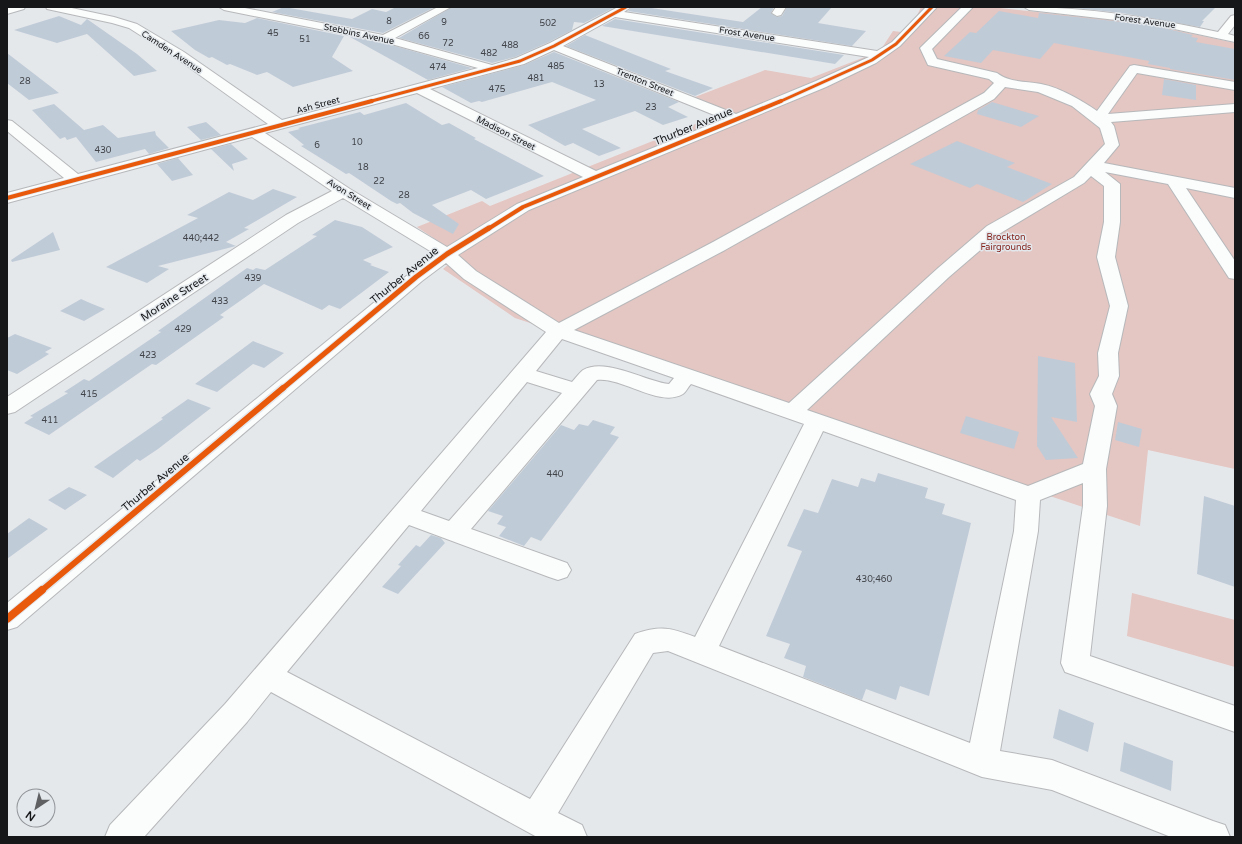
<svg xmlns="http://www.w3.org/2000/svg" width="1242" height="844" viewBox="0 0 1242 844" font-family="'Varela Round',sans-serif">
<style>
.green{fill:#e4c6c2}
.building{fill:#c0cbd8}
.lines{fill:none;stroke-linecap:round;stroke-linejoin:round}
.minor-casing{stroke:#b6b8ba;stroke-width:2}
.minor{fill:#fbfcfc;fill-rule:evenodd}
.cycleway-far4-casing{stroke:#e3e8ed;stroke-width:4.5}
.cycleway-far3-casing{stroke:#e3e8ed;stroke-width:5.5}
.cycleway-far2-casing{stroke:#e3e8ed;stroke-width:7}
.cycleway-far1-casing{stroke:#e3e8ed;stroke-width:9}
.cycleway-casing{stroke:#e3e8ed;stroke-width:10}
.cycleway-far4{stroke:#e8590c;stroke-width:3}
.cycleway-far3{stroke:#e8590c;stroke-width:4}
.cycleway-far2{stroke:#e8590c;stroke-width:5}
.cycleway-far1{stroke:#e8590c;stroke-width:6}
.cycleway{stroke:#e8590c;stroke-width:8}
.labels{text-anchor:middle;stroke-width:3;stroke-linejoin:round;paint-order:stroke}
.number-label{font-size:9px;fill:#404449}
.far-street-label{font-size:9px;fill:#161719;stroke:#e3e8ed}
.far-park-label{font-size:9px;fill:#85241d;stroke:#e3e8ed}
.street-label{font-size:11px;fill:#161719;stroke:#e3e8ed}
</style>
<rect width="100%" height="100%" fill="#e5e8eb"/>
<path class="green" d="M921 7H991L1122 21 1170 29 1235 43V469L1148 450 1140 526 515 318 443 269 459 255 417 227 482 201 490 206 728 111 695 97 765 70 811 78 880 51 893 31 909 33Z
M1132 593 1235 620V667L1127 636Z"/>
<path class="building" d="M284 7 352 19 372 9 386 12 396 7H435L383 33 272 12Z
M452 7H615L584 23 574 22 572 30 549 42 515 57 492 63 399 38Z
M632 7H645L743 22 762 7H774L771 13 777 17 782 16 787 7H832L818 23 866 31 852 46 628 11Z
M1065 7H1216L1202 21H1204L1200 27 1122 13Z
M999 11 1038 18 1039 13 1151 25 1193 35 1191 37 1198 38 1196 42 1235 49V80L1170 69V68L1148 64 1149 61 1054 43 1040 59 993 50 981 63 944 56 970 32 976 33Z
M59 16 81 25 87 19 137 54 157 71 134 76 87 34 57 43 14 30Z
M257 18 344 36 332 57 353 71 293 87 267 72 257 75 230 64 227 65 212 57 209 58 195 50 171 31 219 20 245 23Z
M615 19 844 55 835 64 602 26Z
M585 35 671 69 665 71 713 88 695 96 566 46Z
M350 37 384 43 472 68 428 80Z
M554 52 679 102 668 107 688 117 663 125 635 111 582 129 621 148 599 156 573 143 565 146 528 125 596 100 552 82 482 102 479 101 471 103 442 87 524 65Z
M7 53 59 93 29 100 7 83Z
M1164 79 1196 85V100L1162 95Z
M992 102 1039 116 1021 127 977 114 978 110Z
M406 103 442 125 449 123 476 138 474 139 544 176 486 199 471 190 432 205 459 224 453 234 413 213 400 203 397 204 391 201 349 173 346 174 301 146 304 145 288 132 300 129 298 128 360 112 364 115Z
M54 104 84 130 103 125 118 138 155 131 156 135 169 148 149 154 145 149 96 162 76 137 67 140 65 137 60 139 32 110Z
M206 122 221 135 201 140 187 127Z
M957 141 1015 163 1007 167 1052 184 1023 202 977 184 970 188 910 164Z
M231 144 248 159 232 164 234 171 211 149Z
M178 158 193 175 172 181 157 164Z
M273 189 297 197 244 228 249 229 226 242 236 246 158 266 169 269 147 283 106 267 198 218 187 215 229 192 253 200Z
M335 220 362 227 393 247 363 260 372 264 370 265 389 272 340 309 329 305 322 310 264 284 220 315 224 317 156 365 152 364 49 435 24 423 33 417 30 416 68 393 64 392 84 379 89 381 161 332 158 331 247 268 253 270 256 268 265 270 317 236 312 235Z
M53 232 60 250 12 262 11 260Z
M81 299 90 303 105 309 84 321 60 311Z
M15 334 52 348 45 352 49 354 17 374 7 370V338Z
M253 341 284 353 264 368 253 364 217 392 195 384Z
M1038 356 1075 363 1077 422 1051 417 1078 458 1046 460 1037 446Z
M188 399 211 408 158 449 140 461 137 459 113 478 94 467 163 419 161 418Z
M966 416 1019 432 1014 449 960 433Z
M593 420 615 427 610 434 619 437 541 541 531 537 524 546 499 536 506 527 497 524 503 516 488 511 561 425 574 430 579 424 588 426Z
M1118 422 1142 429 1139 447 1115 440Z
M878 473 928 488 925 498 945 504 942 514 971 523 929 696 900 686 896 700 866 689 862 700 803 677 806 666 784 658 790 644 766 636 802 551 787 546 804 509 818 513 832 479 858 487 861 478 875 482Z
M69 487 87 495 65 510 48 500Z
M1204 496 1235 506V587L1197 574Z
M29 518 48 529 7 559V534Z
M431 535 441 538 445 543 398 594 382 587 401 566 398 565 416 545 420 547Z
M1059 709 1094 723 1088 752 1053 738Z
M1124 742 1173 761 1171 791 1120 771Z"/>
<g class="lines">
<defs>
<path id="minor" d="M25 7 24 9 7 14V8Z
M46 7H67L114 17 137 24 184 52 282 120 478 68 384 42 224 10 219 7H240L383 35 438 7H451L395 38 492 65 516 58 550 43 618 7H631L624 12 877 51 892 42 926 7H937L900 46 876 63 826 87 529 210 458 255 476 271 559 323 713 242 984 93 994 83 989 79 928 65 920 48 962 7H973L932 49 937 59 997 73C1010 83 1026 81 1041 84 1061 88 1081 100 1097 111L1130 66 1134 65 1235 82V90L1137 73 1108 114 1235 104V112L1111 122 1114 126 1119 145 1104 163 1235 188V198L1186 188 1235 261V279L1229 278 1168 184 1105 172 1120 184V222L1115 257 1128 306 1118 353 1119 376 1112 394 1117 406 1106 469 1107 506 1090 656 1235 706V732L1065 672 1061 663 1083 506V483L1040 500 1038 531 1000 751 1052 760 1213 821 1225 825 1230 837H1171L1052 790 982 777 668 651 653 653 558 813 582 825 587 837H537L271 692 247 722 144 837H105L110 825 225 704 546 332 464 279 446 263 422 281 17 627 7 630V603L410 273 435 254 343 198 298 223 15 412 7 414V397L286 215 332 191 252 137 7 203V193L64 178 7 131V120L12 121 78 174 268 124 176 58 129 28 112 23 47 9ZM615 17 869 57 816 81 736 114 563 46ZM554 50 724 119 596 171 430 89 524 64ZM1005 87 1038 92 1072 106 1100 128 1105 144 1074 177 987 226 937 269 789 403 574 330 725 250 994 99ZM417 93 583 177 517 204 447 247 350 189 265 133ZM1091 176 1104 186V222L1097 257 1110 306 1098 353 1099 376 1090 394 1095 406 1083 464 1028 486 807 410 949 277 999 234 1084 183ZM562 339 674 378 669 384C645 381 605 357 583 370 579 373 575 379 572 382L536 371ZM597 380C623 377 659 408 683 394 686 392 688 387 691 384L804 424 695 637C671 628 661 625 635 634L530 799 287 672 409 525 549 577 558 580 567 577 571 570 567 563 471 529ZM527 382 562 393 449 521 421 511ZM823 431 1016 500 1014 531 970 743 719 646Z
M776 7H786L781 15 777 16 772 13Z
M1024 7C1089 7 1154 18 1218 32L1231 16 1235 15V25L1228 34 1235 36V42L1151 24 1029 10Z"/>
</defs>
<use href="#minor" class="minor-casing"/>
<use href="#minor" class="minor"/>
<defs>
<path id="cycleway-far4" d="M368 102 520 61 554 46 626 7
M779 102 872 60 896 44 932 7"/>
<path id="cycleway-far3" d="M7 198 372 101
M488 229 523 207 781 101"/>
<path id="cycleway-far2" d="M282 389 416 277 447 254 489 228"/>
<path id="cycleway-far1" d="M41 591 283 388"/>
<path id="cycleway" d="M7 619 42 590"/>
</defs>
<use href="#cycleway-far4" class="cycleway-far4-casing"/>
<use href="#cycleway-far3" class="cycleway-far3-casing"/>
<use href="#cycleway-far2" class="cycleway-far2-casing"/>
<use href="#cycleway-far1" class="cycleway-far1-casing"/>
<use href="#cycleway" class="cycleway-casing"/>
<use href="#cycleway-far4" class="cycleway-far4"/>
<use href="#cycleway-far3" class="cycleway-far3"/>
<use href="#cycleway-far2" class="cycleway-far2"/>
<use href="#cycleway-far1" class="cycleway-far1"/>
<use href="#cycleway" class="cycleway"/>
</g>
<g class="labels">
<g class="number-label">
<text x="389" y="24">8</text>
<text x="444" y="25">9</text>
<text x="548" y="26">502</text>
<text x="273" y="36">45</text>
<text x="424" y="39">66</text>
<text x="305" y="42">51</text>
<text x="448" y="46">72</text>
<text x="510" y="48">488</text>
<text x="489" y="56">482</text>
<text x="556" y="69">485</text>
<text x="438" y="70">474</text>
<text x="536" y="81">481</text>
<text x="25" y="84">28</text>
<text x="599" y="87">13</text>
<text x="497" y="92">475</text>
<text x="651" y="110">23</text>
<text x="357" y="145">10</text>
<text x="317" y="148">6</text>
<text x="103" y="153">430</text>
<text x="363" y="170">18</text>
<text x="379" y="184">22</text>
<text x="404" y="198">28</text>
<text x="201" y="241">440;442</text>
<text x="253" y="281">439</text>
<text x="220" y="304">433</text>
<text x="183" y="332">429</text>
<text x="148" y="358">423</text>
<text x="89" y="397">415</text>
<text x="50" y="423">411</text>
<text x="555" y="477">440</text>
<text x="874" y="582">430;460</text>
</g>
<g class="far-street-label">
<text transform="translate(1145 21) rotate(8)" y="3">Forest Avenue</text>
<text transform="translate(359 34) rotate(12)" y="3">Stebbins Avenue</text>
<text transform="translate(747 34) rotate(9)" y="3">Frost Avenue</text>
<text transform="translate(172 52) rotate(33)" y="3">Camden Avenue</text>
<text transform="translate(645 82) rotate(22)" y="3">Trenton Street</text>
<text transform="translate(318 105) rotate(-15)" y="3">Ash Street</text>
<text transform="translate(506 133) rotate(27)" y="3">Madison Street</text>
<text transform="translate(349 194) rotate(32)" y="3">Avon Street</text>
</g>
<g class="far-park-label">
<text x="1006" y="240">Brockton<tspan x="1006" dy="10">Fairgrounds</tspan></text>
</g>
<g class="street-label">
<text transform="translate(693 126) rotate(-22)" y="4">Thurber Avenue</text>
<text transform="translate(404 275) rotate(-39)" y="4">Thurber Avenue</text>
<text transform="translate(174 297) rotate(-33)" y="4">Moraine Street</text>
<text transform="translate(155 482) rotate(-40)" y="4">Thurber Avenue</text>
</g>
</g>
<rect width="1242" height="844" fill="none" stroke="#161719" stroke-width="16"/>
<g transform="translate(36 808) rotate(215)"><circle r="19" fill="#e3e8ed" stroke="#919498"/>
<path d="M0-3L7 15L0 10L-7 15Z" fill="#5e6062"/>
<text y="-6" font-size="11" font-weight="bold" text-anchor="middle" fill="#161719">N</text>
</g>
</svg>
